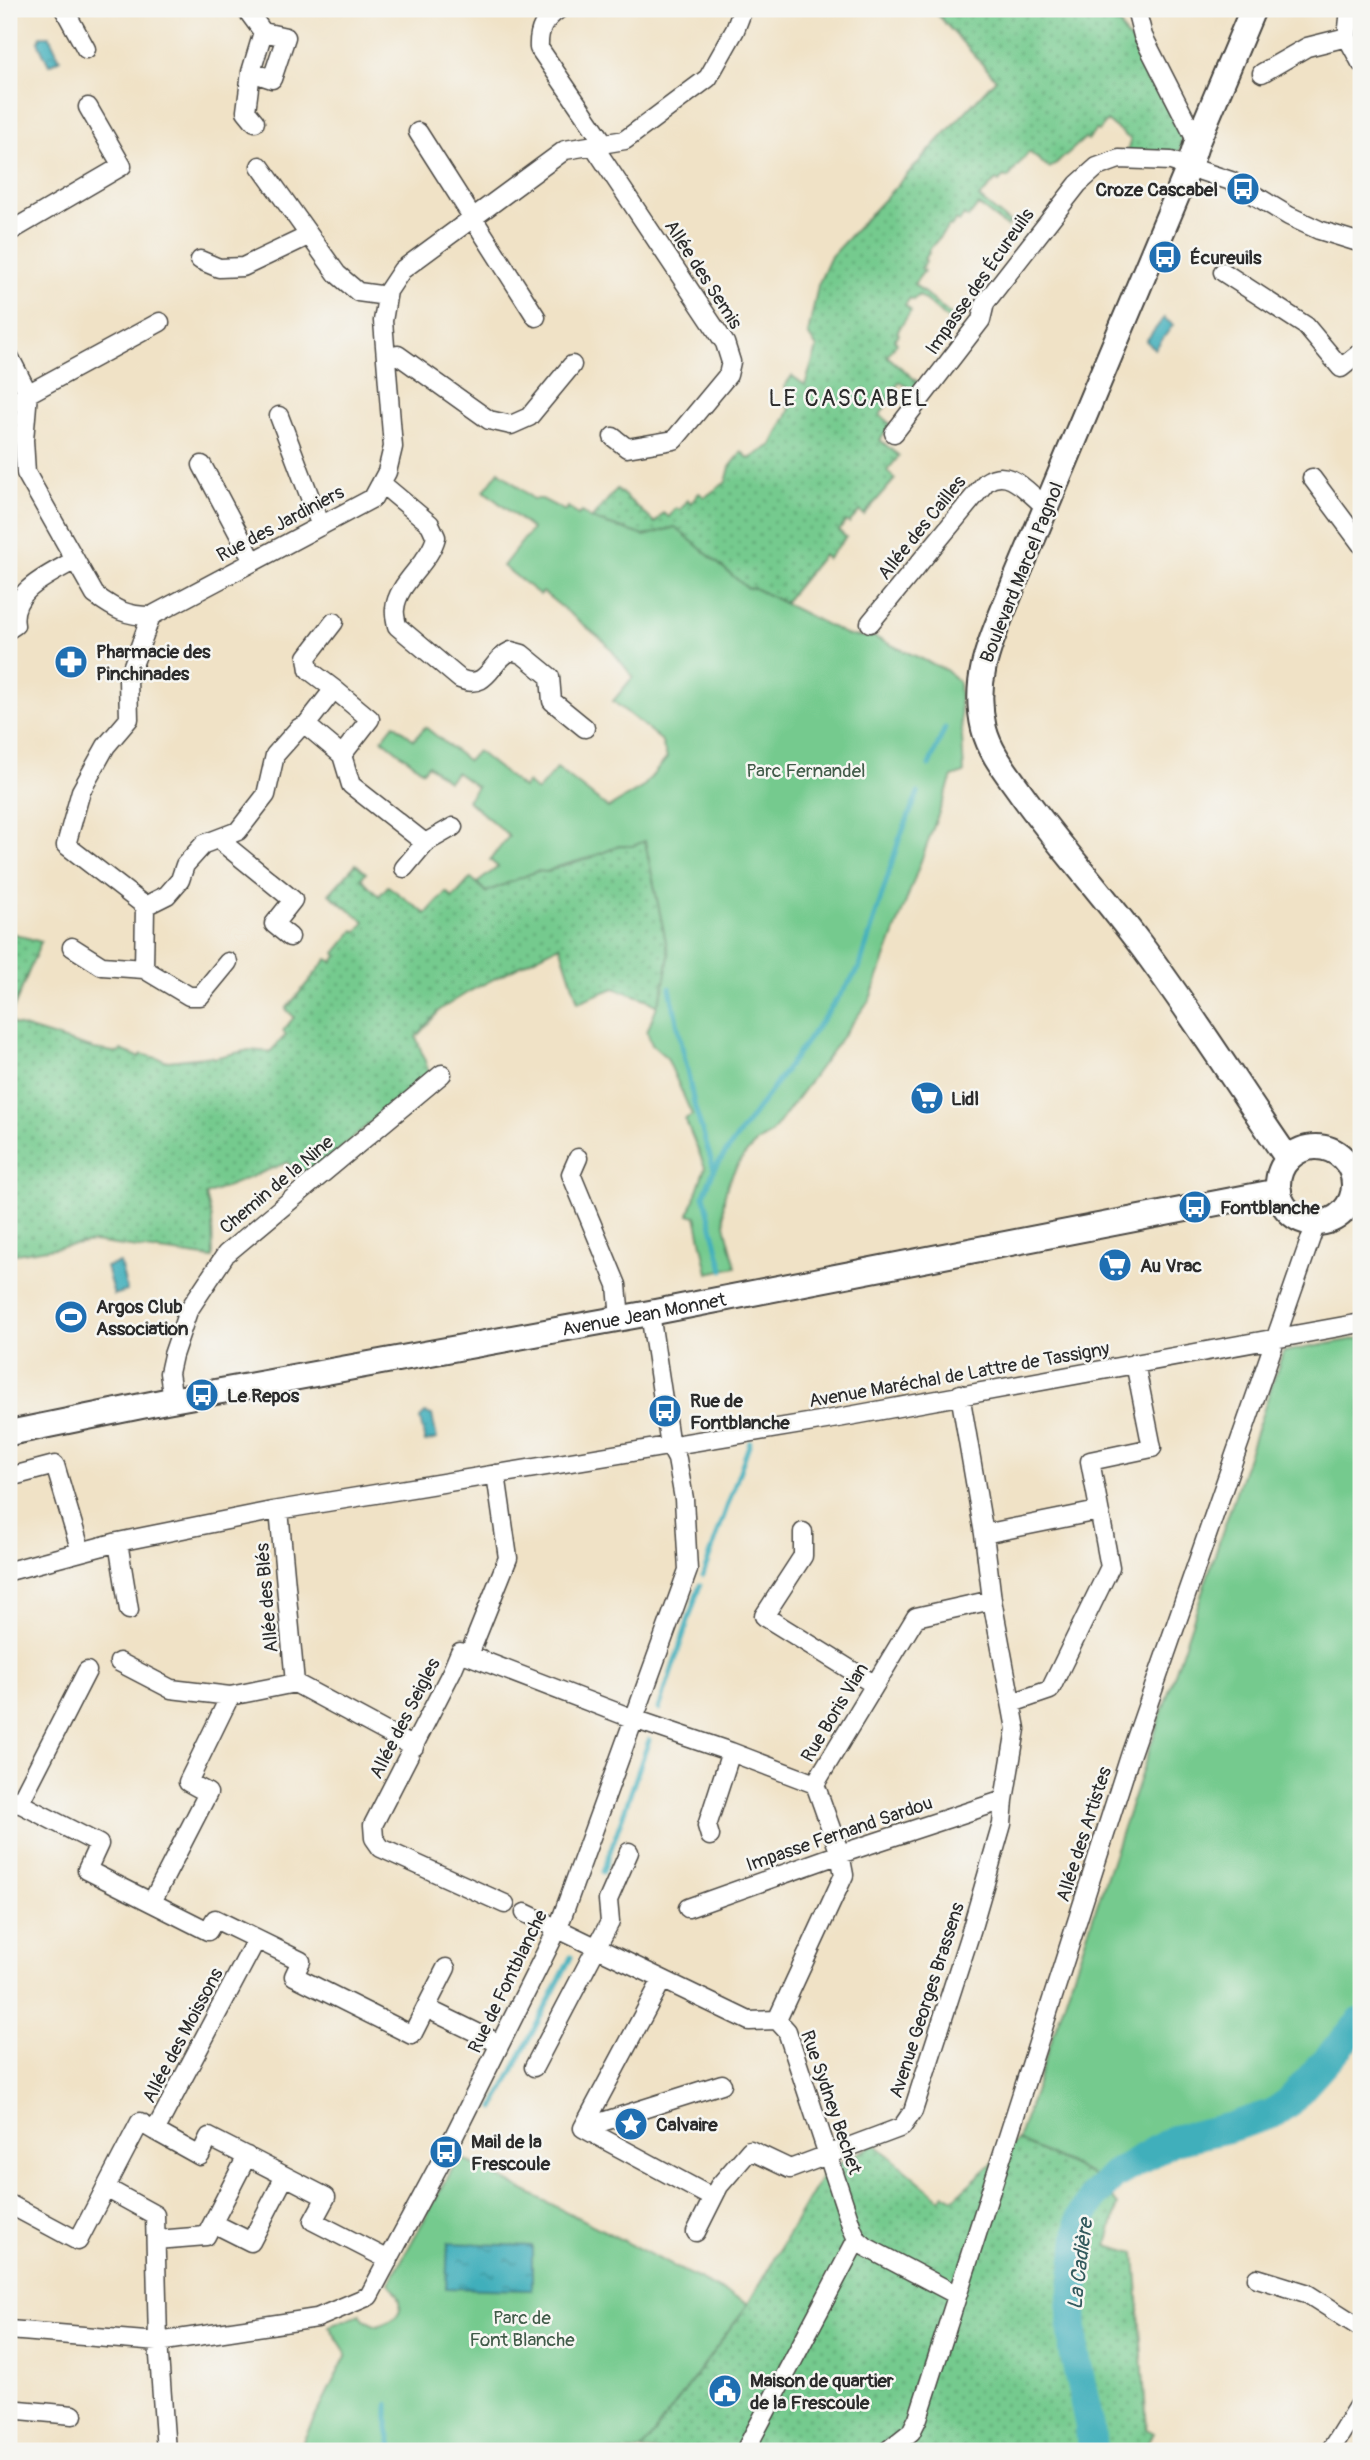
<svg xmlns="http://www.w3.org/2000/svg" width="1370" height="2460" viewBox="0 0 1370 2460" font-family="Pangolin,sans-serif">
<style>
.grass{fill:url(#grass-dots);stroke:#507a5c;stroke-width:2}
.park{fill:#74ca8e;stroke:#507a5c;stroke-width:2}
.water{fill:url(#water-ripples);stroke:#356d73;stroke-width:2}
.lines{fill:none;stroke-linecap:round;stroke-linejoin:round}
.stream{stroke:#3fafbb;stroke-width:5}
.river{stroke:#3fafbb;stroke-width:30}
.street-casing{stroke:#494642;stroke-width:21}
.secondary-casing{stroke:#494642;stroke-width:28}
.street{stroke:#fff;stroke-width:18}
.secondary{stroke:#fff;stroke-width:24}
.labels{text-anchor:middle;stroke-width:5;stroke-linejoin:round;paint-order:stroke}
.poi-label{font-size:19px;font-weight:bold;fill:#2b2b2b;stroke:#f6f6f2;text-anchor:start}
.street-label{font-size:19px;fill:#2b2b2b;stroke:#f6f6f2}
.park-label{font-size:19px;fill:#415b49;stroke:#f6f6f2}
.water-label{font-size:21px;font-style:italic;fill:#32595d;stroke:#f6f6f2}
.quarter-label{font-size:23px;letter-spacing:2px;fill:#2b2b2b;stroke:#f6f6f2}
</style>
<defs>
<pattern id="grass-dots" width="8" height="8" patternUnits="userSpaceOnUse" patternTransform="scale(1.75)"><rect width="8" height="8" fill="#74ca8e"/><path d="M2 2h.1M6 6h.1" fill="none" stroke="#5fa474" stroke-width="1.8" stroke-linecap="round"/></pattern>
<pattern id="water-ripples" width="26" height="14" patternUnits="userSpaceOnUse" patternTransform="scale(1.75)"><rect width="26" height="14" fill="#3fafbb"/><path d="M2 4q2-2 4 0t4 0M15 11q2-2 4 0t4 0" fill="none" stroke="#358f98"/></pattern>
</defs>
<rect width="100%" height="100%" fill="#f6f6f2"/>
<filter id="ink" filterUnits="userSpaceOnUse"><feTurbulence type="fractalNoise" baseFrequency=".0143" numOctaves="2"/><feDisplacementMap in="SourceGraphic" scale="14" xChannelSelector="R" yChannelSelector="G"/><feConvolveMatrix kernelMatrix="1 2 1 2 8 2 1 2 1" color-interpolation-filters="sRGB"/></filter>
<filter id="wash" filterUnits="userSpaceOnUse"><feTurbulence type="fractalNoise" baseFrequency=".00686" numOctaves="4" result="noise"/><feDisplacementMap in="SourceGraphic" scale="28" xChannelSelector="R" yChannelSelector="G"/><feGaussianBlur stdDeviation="1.57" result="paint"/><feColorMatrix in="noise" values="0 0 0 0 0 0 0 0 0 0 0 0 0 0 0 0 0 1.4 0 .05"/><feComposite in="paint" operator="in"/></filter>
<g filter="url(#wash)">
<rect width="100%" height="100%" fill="#f0e2c6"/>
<path class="grass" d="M932 9H1127L1128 17 1119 22 1125 35 1135 45 1182 136 1181 149 1178 152 1131 153 1127 151 1131 140 1107 121 1099 131 1096 130 1088 140 1085 138 1055 165 1049 168 1029 152 1008 178 1004 176 999 182 996 180 979 198 1010 223 1007 227 978 205 968 218 964 215 959 222 956 220 951 227 949 226 928 251 929 253 924 259 926 261 921 268 924 271 914 284 954 318 951 322 919 295 913 300 910 298 905 305 911 311 897 332 899 334 894 340 897 343 887 356 919 383 913 391 900 382 892 391 894 393 880 415 891 425 880 440 899 456 887 471 895 479 864 515 860 511 849 523 846 521 839 531 846 537 827 559 823 555 784 603 754 588H747L675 527 645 536 591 519 617 489 655 523 663 513 669 517 676 508 680 510 688 500 691 503 699 493 705 497 726 482 730 467 742 452 749 459 772 445 790 409 786 405 791 394 784 387 792 376 805 385 817 348 808 334 818 285 831 256 996 79Z
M645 841 669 956 663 990 657 1006 646 999 614 988 578 1002 560 945 470 991 441 1009 416 1037 429 1072 301 1183 288 1162 206 1195 212 1219 213 1258 93 1242 9 1255V932L41 942 10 1017 13 1024 94 1049 120 1053 121 1050 139 1057 142 1054 168 1061 212 1056 213 1058 249 1050 270 1052 286 1035 283 1031 294 1017 286 1009 327 959 333 962 337 956 335 953 354 930 357 932 365 922 329 894 356 864 366 873 361 878 379 896 388 886 426 914 446 892 453 898 471 878 486 891 537 871 548 872 557 867 589 858 619 846Z
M1018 2140 1099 2178 1118 2205 1107 2245 1135 2253 1147 2429 1154 2433 1142 2451H641L748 2304 824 2172 875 2144 940 2199 945 2194 953 2199Z"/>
<path class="park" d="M499 471 533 499H542L565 511 568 507 578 515 582 512 591 519 645 536 675 527 747 588H754L849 636 874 637 946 670 959 682 964 773 952 777 870 999 771 1134C755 1142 749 1149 739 1163 712 1203 726 1225 736 1267L708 1273 696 1216 689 1214 705 1167 685 1119 692 1115 667 1058 652 1045 647 1032 663 990 669 956 645 841 633 846H619L589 858 557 867 547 872 537 871 486 892 477 883 498 867 490 860 509 836 467 800 477 787 456 772 448 781 428 765 423 771 382 739 394 724 414 740 425 727 468 761 477 751 523 788 527 783 537 791 557 768 608 808 643 787 667 758 661 740 613 701 633 677 605 642 543 592 540 595 503 566 532 529 484 491Z
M1361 1338V2017L1355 2021 1284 2102 1269 2110 1174 2135 1099 2178 1018 2140 1283 1352Z
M459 2157 748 2304 641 2451H298L347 2354 329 2326 360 2314 364 2320 377 2326C403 2320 408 2302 389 2283Z"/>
<path class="water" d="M41 36H49L60 59 49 65 38 42Z
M1164 318 1173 325 1155 349 1146 341Z
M120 1263 127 1291 114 1295 106 1267Z
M425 1413 432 1415 437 1439 425 1442 420 1418Z
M448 2243 532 2246V2290L446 2288Z"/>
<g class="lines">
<path class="stream" d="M929 765 945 728
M670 988 695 1108 714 1169
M723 1270 704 1195 714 1169 859 969 899 840 918 793
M703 1575 750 1442
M659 1709 700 1585
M603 1872 649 1740
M494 2108 571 1957
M388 2404V2429L393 2451"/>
<path class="river" d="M1092 2451 1090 2427 1074 2351 1072 2309 1081 2219 1094 2196 1114 2175 1174 2140 1228 2128 1272 2114 1289 2102 1361 2022"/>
</g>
</g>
<g filter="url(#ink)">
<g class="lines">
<defs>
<path id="street" d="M64 9 86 49
M246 9 263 32 251 72 246 111 255 122
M559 9C544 20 538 29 539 48L604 143
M1136 9 1143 36 1197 142
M1350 9 1347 37 1361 63
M251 72 272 79 286 37 263 32
M1262 73 1307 47 1347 37
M418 132 536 317
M593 145 725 343 731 362 728 375 674 440 627 448 613 437
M260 166 337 274 358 292 387 296
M9 232 122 166 88 107
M200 260 219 268 243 267 308 236
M1223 272 1306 326 1341 368 1361 352
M9 356 28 393 24 440 26 473 95 595C116 610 126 616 151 616L373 498 387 472 393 447 383 321 388 291 402 270 565 150 625 140 708 78 735 30 743 9
M386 358 398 355 489 420 511 425 529 417 572 365
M9 404 160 322
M279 416 321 526
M894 433 981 320 985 303 1078 184 1097 167 1119 159 1171 161 1231 181 1289 216 1319 230 1361 243
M202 465 253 561
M1312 478 1361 544
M381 483 430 524 436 537C430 563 397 583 395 609 394 614 396 620 397 626L460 679C489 691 490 660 511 651L522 654 550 677 552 701 585 728
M151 616 128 679 129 719 106 746 81 791 66 845 145 906 167 895 180 880 185 865 204 844 238 831 266 795 275 755 299 728 306 725 334 689 309 670 307 657 334 622
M870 623 986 482C1009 466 1027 492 1046 507
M9 629 15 625C9 590 50 575 75 560
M334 689 370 719 342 755
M306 725 342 755 351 785 425 843 404 868
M218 839 293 900 274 924 290 937
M425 843 453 827
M72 947 102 966 144 969 189 996H200L228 962
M144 969 145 906
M578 1158 571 1174 617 1285 620 1319
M173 1400 169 1373 173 1355 188 1311 226 1254 442 1074
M9 1477 55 1465 81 1552
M279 1510 295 1683
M803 1532V1556L764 1616 875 1685
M984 1534 1098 1511
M118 1542 129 1610
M9 1571 118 1542 272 1511 838 1418 1361 1323
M469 1655 508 1558 496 1474
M119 1662 171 1689 230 1696 295 1683 414 1747
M1012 1703 1050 1690 1110 1567 1090 1461 1152 1448 1135 1363
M9 1798 99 1844 87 1870 208 1931 215 1919 301 1961 294 1976 412 2035 446 1968
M19 1804 87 1671
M710 1836 707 1826 731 1752
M152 1902 208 1793 188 1782 230 1696
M505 1904 381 1848 374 1838 373 1825 452 1671 460 1652 634 1719 731 1752 815 1784
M688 1908 840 1854 1004 1800
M525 1913 749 2021 777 2020 787 2031 852 2228 857 2239 866 2247 957 2295
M662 1980 583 2128 713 2198 719 2186 750 2150 790 2169 902 2127 913 2111 971 1931 1002 1824 1004 1800 1016 1729 992 1600 984 1534 960 1394
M426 2008 500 2044
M777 2020 844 1875 840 1854 815 1784 916 1617 992 1600
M534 2067 610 1922 608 1900 629 1852
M583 2128 722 2084
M155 2131 200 2156 209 2137 326 2197 313 2221 389 2260
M106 2188 155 2215 158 2342 166 2451
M9 2204 78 2241 140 2122 155 2131 256 1940
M213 2223 251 2242 285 2176
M696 2232 713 2198
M157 2240 206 2236 247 2156
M1257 2278 1306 2293 1361 2328
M9 2330 158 2342 317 2318 369 2296 446 2152 558 1928 688 1570 684 1499 677 1459 670 1446 650 1313
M9 2409 73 2415
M745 2451 857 2239
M887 2451 911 2432 918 2418 1131 1753 1316 1223
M1330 2451 1361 2401"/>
<g id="secondary">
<path d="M1253 9 1197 142 1189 167 1013 586C994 635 971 675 984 729 990 753 1007 773 1021 793 1058 845 1102 893 1140 944 1192 1013 1238 1087 1288 1159"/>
<circle cx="1316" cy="1185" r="38"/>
<path id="s1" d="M9 1433 166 1401 650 1313 1279 1191"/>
</g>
</defs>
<use href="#street" class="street-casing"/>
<use href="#secondary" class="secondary-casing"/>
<use href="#street" class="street"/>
<use href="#secondary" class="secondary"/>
</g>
</g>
<defs>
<symbol id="bus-disc" viewBox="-11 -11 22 22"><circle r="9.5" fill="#1f6fb2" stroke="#f6f6f2"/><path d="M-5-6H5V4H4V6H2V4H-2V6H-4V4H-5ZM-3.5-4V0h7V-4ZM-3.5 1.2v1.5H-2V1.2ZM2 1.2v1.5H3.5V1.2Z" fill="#fff"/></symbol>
<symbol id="pharmacy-disc" viewBox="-11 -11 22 22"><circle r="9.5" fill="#1f6fb2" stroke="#f6f6f2"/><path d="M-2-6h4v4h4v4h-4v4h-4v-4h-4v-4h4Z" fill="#fff"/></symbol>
<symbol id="supermarket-disc" viewBox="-11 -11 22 22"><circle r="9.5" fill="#1f6fb2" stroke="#f6f6f2"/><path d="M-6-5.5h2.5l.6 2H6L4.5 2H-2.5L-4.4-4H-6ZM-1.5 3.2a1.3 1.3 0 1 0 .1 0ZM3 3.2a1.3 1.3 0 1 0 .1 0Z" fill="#fff"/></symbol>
<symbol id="stadium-disc" viewBox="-11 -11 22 22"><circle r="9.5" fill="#1f6fb2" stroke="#f6f6f2"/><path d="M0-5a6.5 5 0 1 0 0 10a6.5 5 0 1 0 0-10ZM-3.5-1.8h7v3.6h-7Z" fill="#fff"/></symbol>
<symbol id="sight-disc" viewBox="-11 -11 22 22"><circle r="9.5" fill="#1f6fb2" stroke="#f6f6f2"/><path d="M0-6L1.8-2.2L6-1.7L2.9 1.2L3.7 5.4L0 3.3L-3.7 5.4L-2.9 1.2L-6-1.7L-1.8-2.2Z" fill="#fff"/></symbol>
<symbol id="civic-disc" viewBox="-11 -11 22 22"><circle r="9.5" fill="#1f6fb2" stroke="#f6f6f2"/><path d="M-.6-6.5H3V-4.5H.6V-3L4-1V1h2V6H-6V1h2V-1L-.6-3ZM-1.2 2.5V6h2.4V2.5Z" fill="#fff"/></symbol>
</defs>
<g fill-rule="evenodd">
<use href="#bus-disc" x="1224" y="170" width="38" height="38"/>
<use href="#bus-disc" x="1146" y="238" width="38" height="38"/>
<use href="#pharmacy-disc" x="52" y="643" width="38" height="38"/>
<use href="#supermarket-disc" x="908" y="1079" width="38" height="38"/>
<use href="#bus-disc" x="1176" y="1188" width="38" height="38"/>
<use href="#supermarket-disc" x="1096" y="1246" width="38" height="38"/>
<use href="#stadium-disc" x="52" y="1298" width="38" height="38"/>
<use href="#bus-disc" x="183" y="1376" width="38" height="38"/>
<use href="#bus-disc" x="646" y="1392" width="38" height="38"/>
<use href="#sight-disc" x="612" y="2105" width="38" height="38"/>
<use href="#bus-disc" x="427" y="2133" width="38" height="38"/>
<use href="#civic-disc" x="706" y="2372" width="38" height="38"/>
</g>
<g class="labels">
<g class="poi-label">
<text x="1218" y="196" text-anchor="end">Croze Cascabel</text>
<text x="1190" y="264">Écureuils</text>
<text x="96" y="658">Pharmacie des<tspan x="96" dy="22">Pinchinades</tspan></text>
<text x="951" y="1105">Lidl</text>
<text x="1220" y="1214">Fontblanche</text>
<text x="1140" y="1272">Au Vrac</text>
<text x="96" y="1313">Argos Club<tspan x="96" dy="22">Association</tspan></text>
<text x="227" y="1402">Le Repos</text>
<text x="690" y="1407">Rue de<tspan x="690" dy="22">Fontblanche</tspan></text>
<text x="656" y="2131">Calvaire</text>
<text x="471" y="2148">Mail de la<tspan x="471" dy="22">Frescoule</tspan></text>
<text x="750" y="2387">Maison de quartier<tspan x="750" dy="22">de la Frescoule</tspan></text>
</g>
<g class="street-label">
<text transform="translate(704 274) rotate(57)" y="7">Allée des Semis</text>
<text transform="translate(979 281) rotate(-55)" y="7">Impasse des Écureuils</text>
<text transform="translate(280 523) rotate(-28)" y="7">Rue des Jardiniers</text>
<text transform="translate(921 527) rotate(-51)" y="7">Allée des Cailles</text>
<text transform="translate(1021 572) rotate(-68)" y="7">Boulevard Marcel Pagnol</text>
<text transform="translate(276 1184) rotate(-40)" y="7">Chemin de la Nine</text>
<text dy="7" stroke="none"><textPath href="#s1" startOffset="646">Avenue Jean Monnet</textPath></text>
<text transform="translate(959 1374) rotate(-10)" y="7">Avenue Maréchal de Lattre de Tassigny</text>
<text transform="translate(266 1598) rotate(-95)" y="7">Allée des Blés</text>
<text transform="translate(834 1712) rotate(-59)" y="7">Rue Boris Vian</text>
<text transform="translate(404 1718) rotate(-63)" y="7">Allée des Seigles</text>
<text transform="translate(839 1833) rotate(-19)" y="7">Impasse Fernand Sardou</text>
<text transform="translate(1083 1834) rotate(-72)" y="7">Allée des Artistes</text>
<text transform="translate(507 1981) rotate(-64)" y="7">Rue de Fontblanche</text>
<text transform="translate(926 2000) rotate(-72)" y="7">Avenue Georges Brassens</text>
<text transform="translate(182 2035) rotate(-62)" y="7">Allée des Moissons</text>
<text transform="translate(832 2102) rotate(71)" y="7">Rue Sydney Bechet</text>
</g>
<g class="park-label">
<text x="806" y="777">Parc Fernandel</text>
<text x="522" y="2324">Parc de<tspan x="522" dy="22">Font Blanche</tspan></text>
</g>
<g class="water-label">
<text transform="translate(1080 2264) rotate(-83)" y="7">La Cadière</text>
</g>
<g class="quarter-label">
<text x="849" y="406">LE CASCABEL</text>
</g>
</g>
<rect width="1370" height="2460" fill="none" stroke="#f6f6f2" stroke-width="35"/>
</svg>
